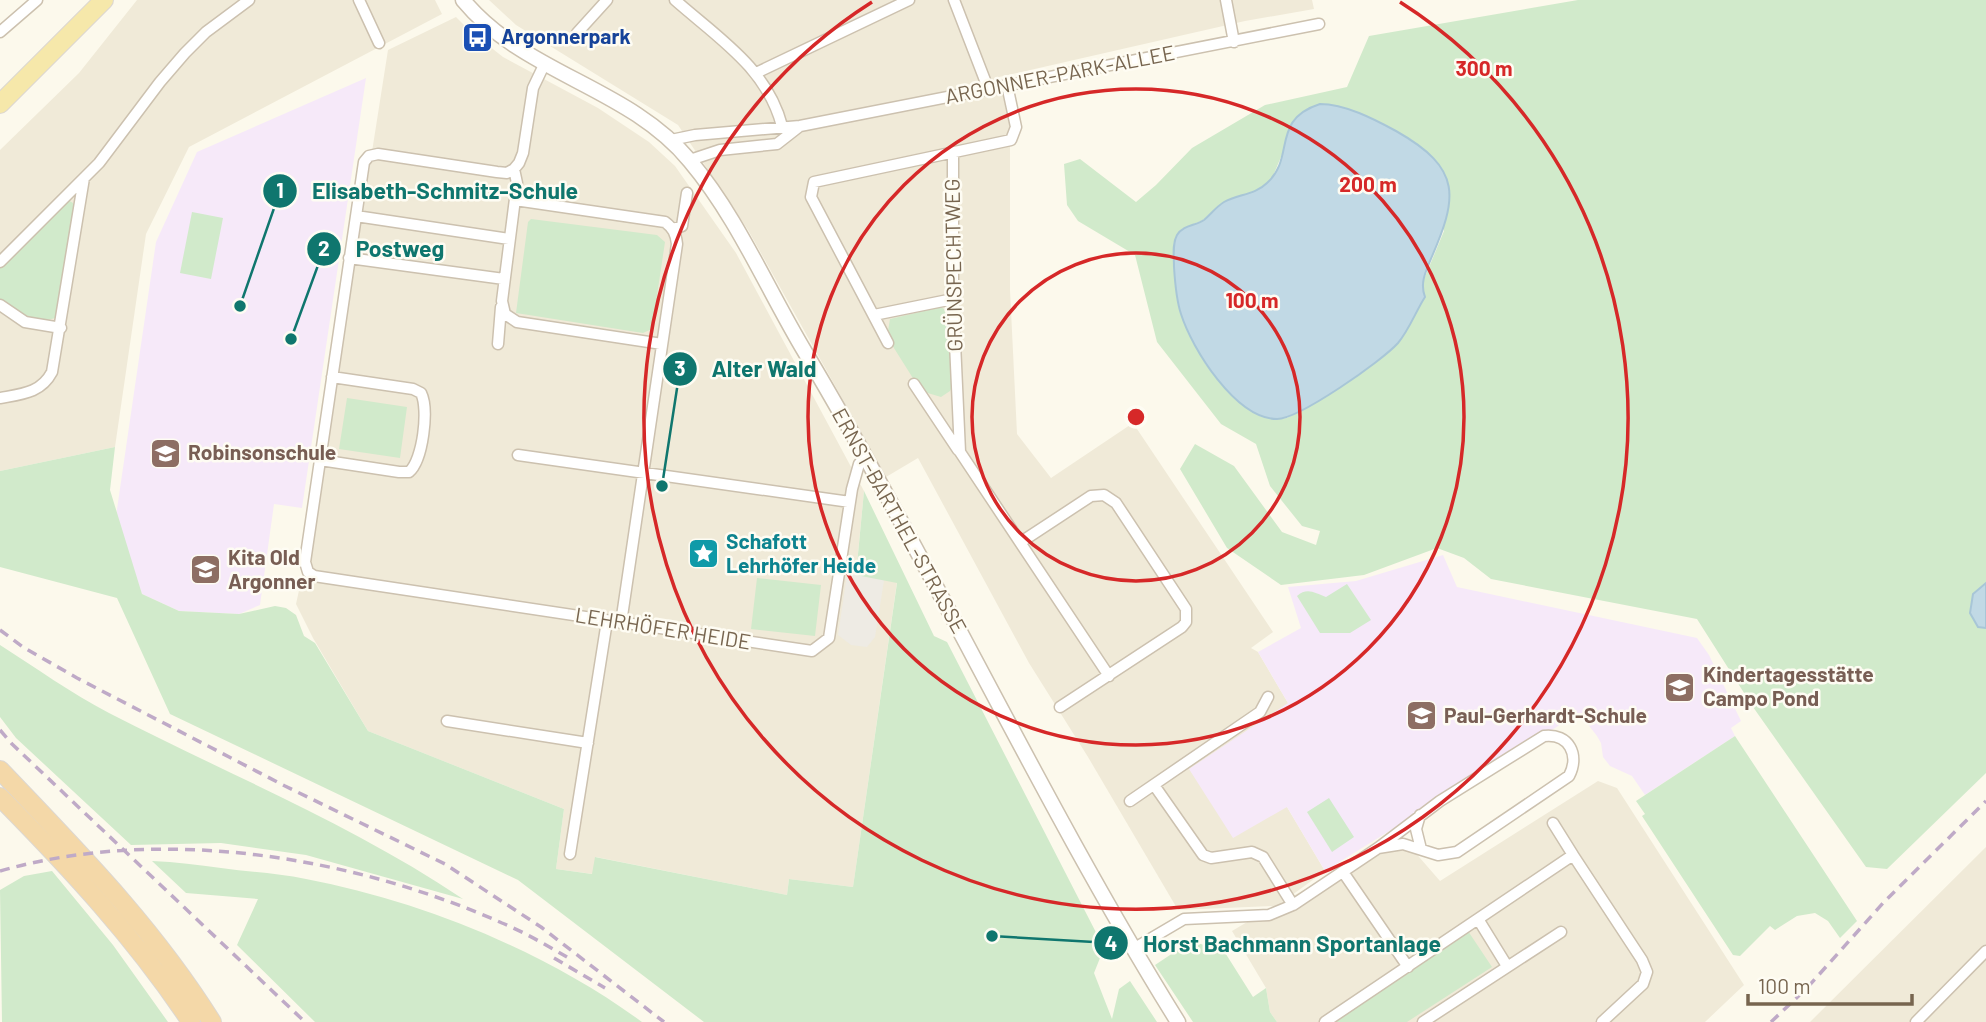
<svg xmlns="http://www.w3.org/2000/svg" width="1986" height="1022" viewBox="0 0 1986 1022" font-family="Barlow,sans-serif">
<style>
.residential{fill:#f0ead8}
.industrial{fill:#eeebe4}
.education{fill:#f6e9f9}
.green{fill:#d1eacb;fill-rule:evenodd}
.water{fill:#c1d9e5;stroke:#a8c6d7;stroke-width:2}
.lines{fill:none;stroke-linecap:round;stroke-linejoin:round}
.minor-casing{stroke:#ccc1af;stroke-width:13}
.tertiary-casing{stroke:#ccc1af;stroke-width:17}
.primary-casing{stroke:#dcd7d1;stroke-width:20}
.trunk-casing{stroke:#dcd7d1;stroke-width:20}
.minor{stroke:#fff;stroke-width:10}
.tertiary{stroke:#fff;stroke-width:14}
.primary{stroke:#f6e8aa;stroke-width:18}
.trunk{stroke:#f4d8a8;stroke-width:18}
.rail{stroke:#bfaac7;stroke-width:3.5;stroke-dasharray:10 7;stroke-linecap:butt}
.ring{fill:none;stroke:#d62828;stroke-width:3.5}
.labels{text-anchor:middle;stroke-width:5;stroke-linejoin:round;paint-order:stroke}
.transit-label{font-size:21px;font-weight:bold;fill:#164399;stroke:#fefcf3;text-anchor:start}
.street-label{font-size:21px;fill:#77654f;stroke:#fefcf3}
.education-label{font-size:21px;font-weight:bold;fill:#785e54;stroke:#fefcf3;text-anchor:start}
.culture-label{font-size:21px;font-weight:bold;fill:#0d838f;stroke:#fefcf3;text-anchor:start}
.centre{fill:#d62828;stroke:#fefcf3;stroke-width:3.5}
.ring-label{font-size:21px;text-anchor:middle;font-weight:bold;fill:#d62828;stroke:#fefcf3;stroke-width:5;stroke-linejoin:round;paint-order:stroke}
.leader{fill:none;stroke:#0f766e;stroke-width:2.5}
.callout-dot{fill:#0f766e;stroke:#fefcf3;stroke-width:2.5}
.mark-label{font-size:21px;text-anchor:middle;font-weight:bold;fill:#fff}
.callout-label{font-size:23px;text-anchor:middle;font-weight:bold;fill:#0f766e;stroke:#fefcf3;stroke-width:5;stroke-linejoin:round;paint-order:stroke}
</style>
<rect width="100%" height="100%" fill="#fcf9ec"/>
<path class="residential" d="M137 0H435L442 14 189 147 146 234 115 447 0 471V150L79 73Z
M489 0H1312L1314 9 1245 21 999 77 1010 127V290L1017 434 1051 478 1133 423 1273 632 1251 648 1258 652 1288 703 1287 807 1325 871 1281 903 1400 835 1440 881 1598 781 1617 788 1744 985 1705 1022H1277L1270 1012 1266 988 1232 931 1274 906 1178 910 1088 757 1029 663 918 458 886 477 748 230 678 125 516 25Z
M456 17 470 31 503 57 598 108 649 142 675 166 736 253 864 491 856 574 897 582 853 887 789 879 787 895 596 857 593 874 556 869 564 809 368 731 313 638 296 604 313 527 388 50Z
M1986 847V1022H1810Z"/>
<path class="industrial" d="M848 568 885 574 875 637 867 647 851 645 838 635Z"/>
<path class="education" d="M366 78 302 508 274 504 260 605 239 614 179 611 142 594 116 516 156 242 197 152Z
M1443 555 1457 587 1697 638 1709 655 1741 721 1731 728 1735 736 1645 795 1632 776 1610 766 1603 757 1601 743 1597 736 1579 713 1325 871 1287 807 1233 838 1189 769 1288 703 1258 652 1301 628 1288 587 1356 581Z"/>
<path class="green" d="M1578 0H1986V583L1973 594 1978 627 1986 628V773L1887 869 1866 867 1753 707 1697 619 1491 579 1464 558 1437 548 1364 575 1281 585 1227 548 1180 469 1195 444 1234 466 1282 532 1316 545 1320 531 1302 526 1270 486 1256 444 1221 424 1157 342 1135 255 1078 221 1067 205 1064 164 1080 159 1136 202 1156 185 1192 148 1265 105 1347 87 1369 36ZM1320 104C1352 105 1385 125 1412 140L1444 231 1398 342 1379 359 1326 396 1287 418 1276 419 1260 416 1247 408 1206 365 1194 343 1181 314 1182 229 1203 220 1218 206 1261 189 1271 181 1283 152Z
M68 200 73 203 74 211 55 318C36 325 15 311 0 300V268Z
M192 212 223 218 211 279 180 273Z
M531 219 657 235 665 242 652 329 643 333 516 313 528 222Z
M941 307 948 312 949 317 952 387 950 391 941 397 921 391 887 337 890 319Z
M347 398 407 407 400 458 339 449Z
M115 447 110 490 142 594 179 611 239 614 275 606 286 608 296 615 304 636 315 643 368 731 564 809 556 869 592 874 595 857 787 895 789 879 853 887 897 583 856 575 864 491 934 636 947 642 1104 948 1094 973 1112 1019 1119 989 1130 981 1157 1022H704L518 880 170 714 117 598 0 567V471Z
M757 578 821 585 815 636 751 629Z
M1347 584 1371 620 1350 633H1320L1297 596C1307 587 1315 593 1326 597Z
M0 645C36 668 71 693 109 713 227 774 352 824 463 899L306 855 221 843 131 845 16 738 0 717Z
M1735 736 1857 921 1840 938 1828 921 1815 913 1797 916 1775 930 1770 926 1740 956 1733 955 1642 816 1645 814 1636 801Z
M1329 798 1354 837 1332 852 1307 812Z
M152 861C176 862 198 865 221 868 249 872 278 873 306 879 422 901 547 952 642 1022H315L237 945 258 899 186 893Z
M52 871 113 945 168 1022H2L0 890 24 876Z
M1468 931 1492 967 1407 1022H1327Z
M1191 941 1224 951 1253 997 1266 988 1270 1012 1277 1022H1193L1155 965Z"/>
<path class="water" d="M1320 104C1345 104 1374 119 1396 131 1463 169 1458 197 1430 261 1425 273 1420 284 1425 297 1416 311 1409 330 1398 343 1382 361 1299 419 1277 419 1236 419 1192 349 1181 314 1176 299 1175 283 1174 267 1174 257 1172 244 1177 235 1183 225 1195 226 1204 220 1211 214 1216 207 1224 202 1238 194 1255 195 1267 183 1296 157 1270 120 1320 104Z
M1986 583V628L1978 627 1970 613 1973 594Z"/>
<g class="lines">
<defs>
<path id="minor" d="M359 0 379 43
M675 0C718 38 767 68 782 126
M954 0 988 88
M1226 0 1234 42
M0 32 37 0
M577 33 607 0
M544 65 533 88 523 153 519 163 514 169 507 173 497 172 378 154 369 156 364 162 305 562 308 572 314 576 334 579 812 651 829 638 852 489 859 464 866 455
M756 73 909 0
M671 140 695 135 800 126 1319 24
M953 153V299L960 452 1109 676
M690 160 720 150 777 144 800 126
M514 169 517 183 502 301 505 314 517 322 662 344
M515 200 665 222C673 228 676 234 677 244L621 623
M356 216 509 239
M673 229 682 226 687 193
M349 258 504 279
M0 262 99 163 160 82 185 53 206 32 249 0
M0 305 25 322 61 328
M874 315 953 299
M888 343 811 197 814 182 1011 140 1016 127 1007 85
M498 344 501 307
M914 384 958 450
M0 398C22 394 41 393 52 372L84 178
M518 455 850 502
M320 460 399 472H409C423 460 429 409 421 393L413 389 332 377
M1021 542 1091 496 1104 495 1116 503 1186 609V622L1182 627 1060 707
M447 721 588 743
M1154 785 1203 855 1211 858 1252 852 1263 857 1293 905
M1130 801 1260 712 1268 697
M1420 815 1416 829 1421 849
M1553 823 1573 855
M570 854 607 621
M1343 872 1408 967
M1478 919 1507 966
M1133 949 1184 919 1269 915 1293 905 1378 848 1440 801 1544 736C1569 733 1580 755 1569 776L1457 852 1438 855 1403 844 1378 848
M1325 1022 1573 855 1642 960 1647 972 1643 984 1602 1022
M1423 1022 1561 932
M1916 1022 1986 951"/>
<path id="tertiary" d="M463 0C525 75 628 86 690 161 738 218 767 289 805 352 936 572 1043 805 1178 1022"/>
<path id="primary" d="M0 104 104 0"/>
<path id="trunk" d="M0 770C79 853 151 925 212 1022
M0 797C70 868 136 939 191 1022"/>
</defs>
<use href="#minor" class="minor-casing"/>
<use href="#tertiary" class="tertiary-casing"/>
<use href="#primary" class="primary-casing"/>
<use href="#trunk" class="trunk-casing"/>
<use href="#minor" class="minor"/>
<use href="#tertiary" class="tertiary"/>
<use href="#primary" class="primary"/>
<use href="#trunk" class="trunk"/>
<path class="rail" d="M0 630 23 647 77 678 285 786 445 864 541 927 664 1022
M0 730 12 744 305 1022
M0 871C161 825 351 856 502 923 524 932 546 945 567 957
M554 958 605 988
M1771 1022 1807 988 1884 902 1986 801"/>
</g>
<g class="ring">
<circle cx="1136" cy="417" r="164"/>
<circle cx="1136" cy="417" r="328"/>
<path d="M1400 2A492 492 0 1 1 872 2"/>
</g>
<defs>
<symbol id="bus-square" viewBox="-11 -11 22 22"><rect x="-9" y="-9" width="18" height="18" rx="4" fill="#1a4fb4" stroke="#fefcf3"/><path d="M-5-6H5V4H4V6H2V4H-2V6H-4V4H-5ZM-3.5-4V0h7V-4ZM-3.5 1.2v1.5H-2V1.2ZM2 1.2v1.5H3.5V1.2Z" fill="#fff"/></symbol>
<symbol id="school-square" viewBox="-11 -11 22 22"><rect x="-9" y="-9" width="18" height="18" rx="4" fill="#8d6e63" stroke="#fefcf3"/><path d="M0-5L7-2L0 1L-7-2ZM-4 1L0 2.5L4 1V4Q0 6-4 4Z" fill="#fff"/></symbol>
<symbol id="sight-square" viewBox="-11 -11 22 22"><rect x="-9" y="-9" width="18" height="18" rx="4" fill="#0f9aa8" stroke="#fefcf3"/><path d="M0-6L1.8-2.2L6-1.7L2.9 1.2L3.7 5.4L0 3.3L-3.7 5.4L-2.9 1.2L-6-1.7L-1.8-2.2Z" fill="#fff"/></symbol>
</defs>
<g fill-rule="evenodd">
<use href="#bus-square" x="460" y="20" width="35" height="35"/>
<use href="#school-square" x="148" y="436" width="35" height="35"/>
<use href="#sight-square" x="686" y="536" width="35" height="35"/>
<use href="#school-square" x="188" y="552" width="35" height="35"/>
<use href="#school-square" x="1662" y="670" width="35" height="35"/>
<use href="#school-square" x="1404" y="698" width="35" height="35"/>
</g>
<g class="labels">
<g class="transit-label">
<text x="501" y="44">Argonnerpark</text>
</g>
<g class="street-label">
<text transform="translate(1060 75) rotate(-11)" y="7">ARGONNER-PARK-ALLEE</text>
<text transform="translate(954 265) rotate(-91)" y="7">GRÜNSPECHTWEG</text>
<text transform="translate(899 521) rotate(61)" y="7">ERNST-BARTHEL-STRASSE</text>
<text transform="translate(663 629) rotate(9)" y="7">LEHRHÖFER HEIDE</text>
</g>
<g class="education-label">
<text x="188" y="460">Robinsonschule</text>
<text x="228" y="565">Kita Old<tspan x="228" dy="24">Argonner</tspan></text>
<text x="1703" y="682">Kindertagesstätte<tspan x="1703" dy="24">Campo Pond</tspan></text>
<text x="1444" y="723">Paul-Gerhardt-Schule</text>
</g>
<g class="culture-label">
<text x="726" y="549">Schafott<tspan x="726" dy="24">Lehrhöfer Heide</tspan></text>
</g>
</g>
<circle cx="1136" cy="417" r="10" class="centre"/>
<g class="ring-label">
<text x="1484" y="76">300 m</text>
<text x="1368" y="192">200 m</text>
<text x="1252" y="308">100 m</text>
</g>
<path class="leader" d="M240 306L280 191M291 339L324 249M662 486L680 369M992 936L1111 943"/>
<g class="callout-dot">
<circle cx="240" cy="306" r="7"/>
<circle cx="291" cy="339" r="7"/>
<circle cx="662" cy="486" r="7"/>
<circle cx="992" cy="936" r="7"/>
<circle cx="280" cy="191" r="18"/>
<circle cx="324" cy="249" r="18"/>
<circle cx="680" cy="369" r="18"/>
<circle cx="1111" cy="943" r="18"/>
</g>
<g class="mark-label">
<text x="280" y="198">1</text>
<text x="324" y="256">2</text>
<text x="680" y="376">3</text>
<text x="1111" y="951">4</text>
</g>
<g class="callout-label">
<text x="445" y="199">Elisabeth-Schmitz-Schule</text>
<text x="400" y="257">Postweg</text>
<text x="764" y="377">Alter Wald</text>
<text x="1292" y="952">Horst Bachmann Sportanlage</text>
</g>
<path d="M1748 994v10h164v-10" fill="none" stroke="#77654f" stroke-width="3.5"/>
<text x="1758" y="994" font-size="21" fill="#77654f" stroke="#fefcf3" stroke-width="5" paint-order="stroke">100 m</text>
</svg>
